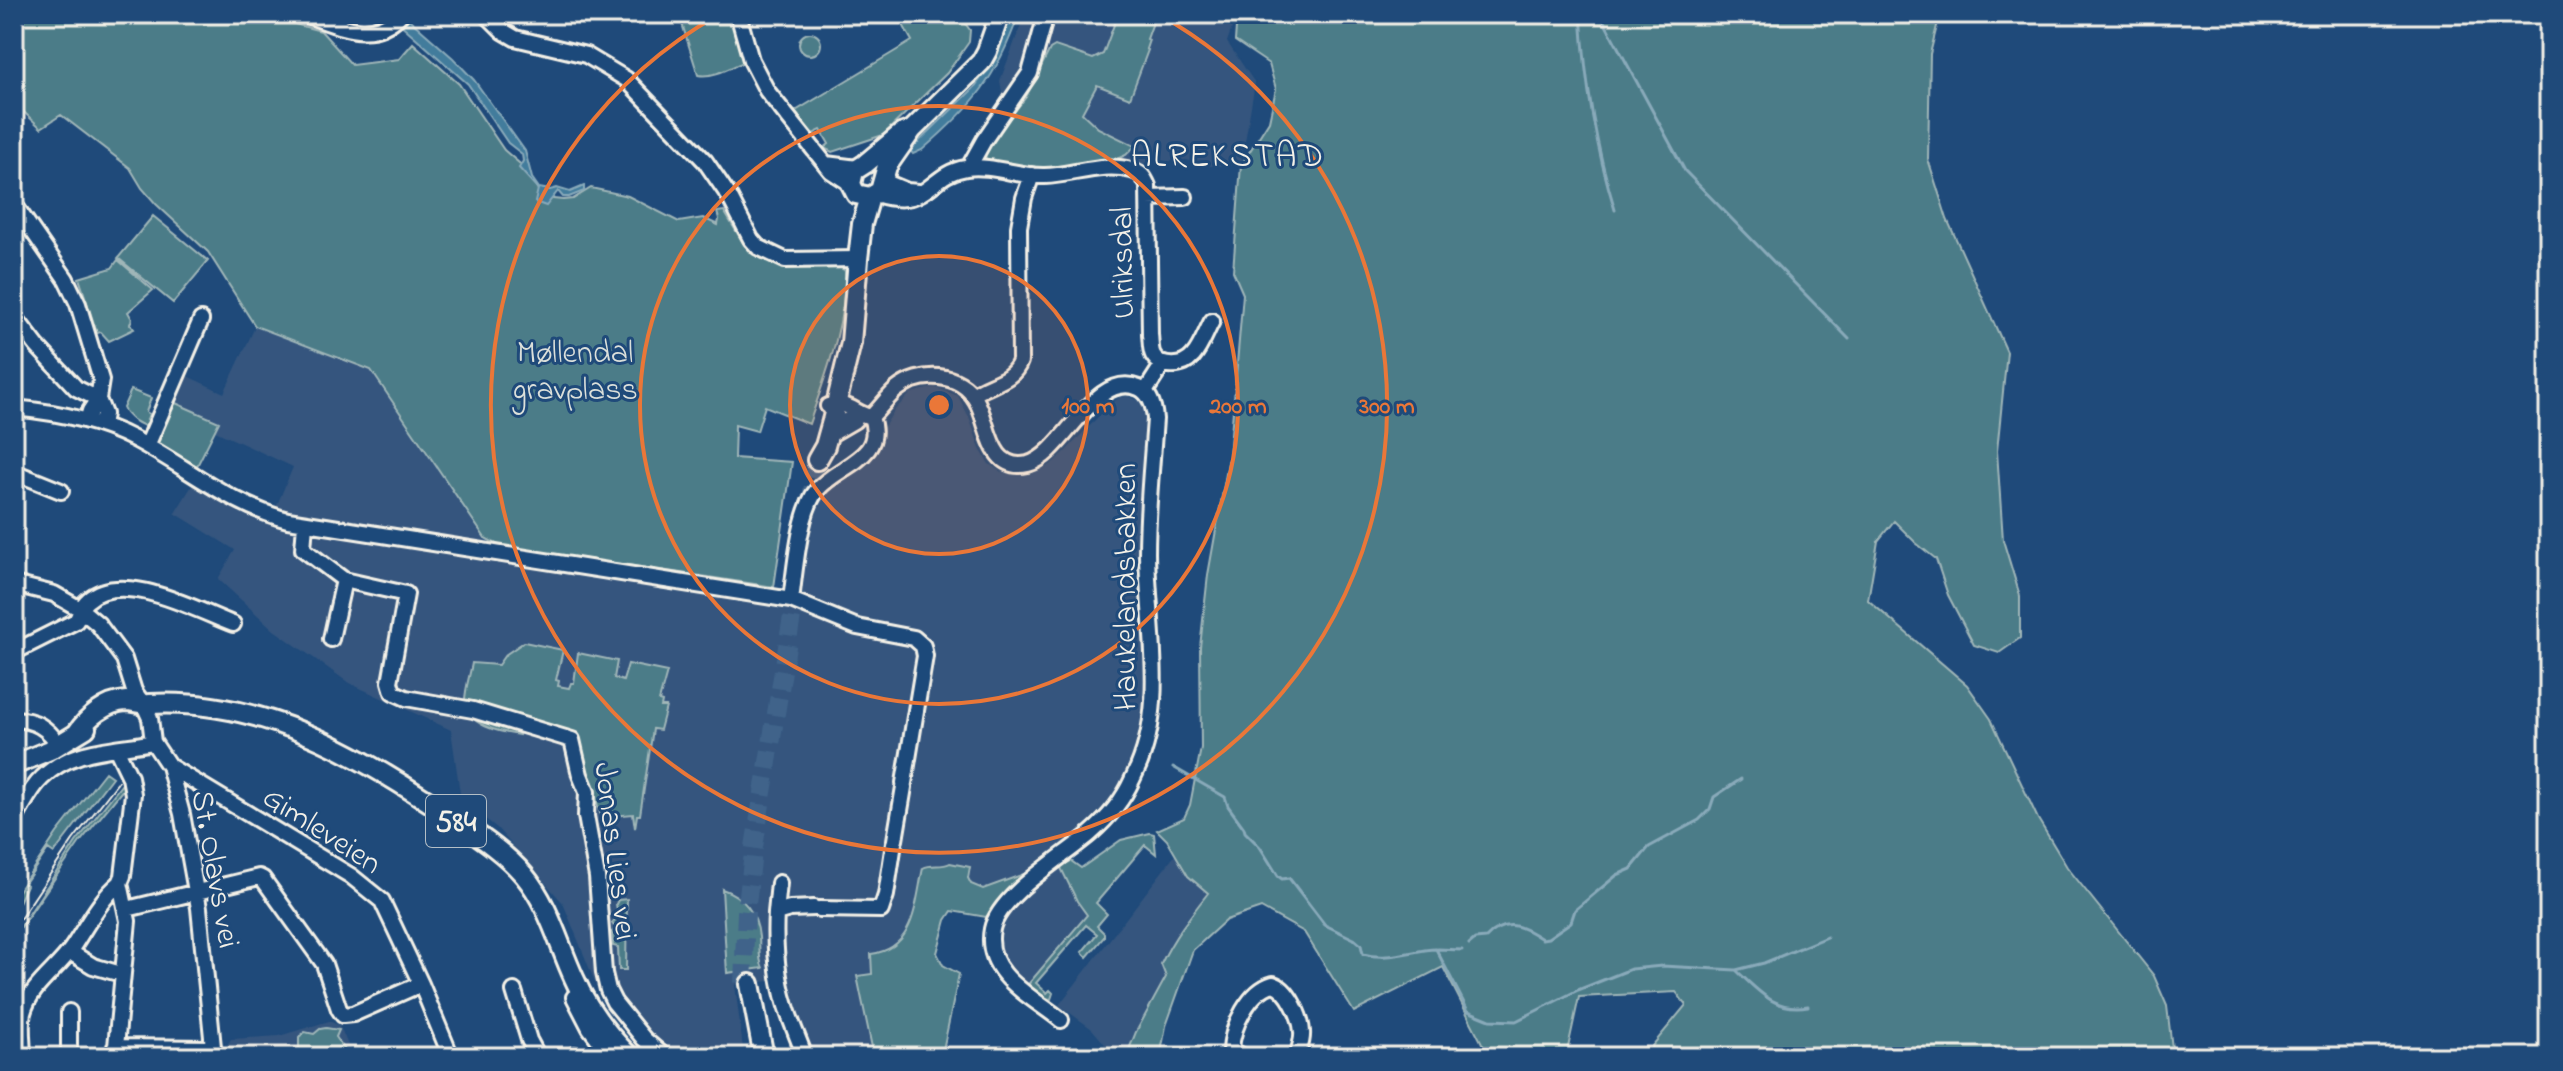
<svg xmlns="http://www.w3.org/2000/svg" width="2563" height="1071" viewBox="0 0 2563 1071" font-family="'Indie Flower',sans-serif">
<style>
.built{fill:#34557e}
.green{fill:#4b7c88;stroke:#a0b6b8;stroke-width:2}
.water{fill:#427b9c;stroke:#89aaba;stroke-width:2}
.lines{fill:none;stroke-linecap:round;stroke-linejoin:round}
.stream{stroke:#89aaba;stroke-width:3}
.major-tunnel{stroke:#3f638a;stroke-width:18;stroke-dasharray:18 9;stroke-linecap:butt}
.minor-casing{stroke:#f4f1e8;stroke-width:20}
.major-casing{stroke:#f4f1e8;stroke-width:24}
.minor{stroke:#1f4a7a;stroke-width:14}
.major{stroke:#1f4a7a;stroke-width:18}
.tram{stroke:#f4f1e8;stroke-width:2}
.ring{fill:none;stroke:#ea7738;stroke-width:4}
.labels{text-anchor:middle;stroke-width:6;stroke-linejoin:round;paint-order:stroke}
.shield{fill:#1f4a7a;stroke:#b4bfc7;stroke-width:2}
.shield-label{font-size:30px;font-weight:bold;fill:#f4f1e8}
.street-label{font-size:32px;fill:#f4f1e8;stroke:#1f4a7a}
.park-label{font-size:32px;fill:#dbdfda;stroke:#1f4a7a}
.neighbourhood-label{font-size:34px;letter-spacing:2px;fill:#f4f1e8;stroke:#1f4a7a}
.centre{fill:#ea7738;stroke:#1f4a7a;stroke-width:4}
.ring-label{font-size:24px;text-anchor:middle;font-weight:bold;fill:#ea7738;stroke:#1f4a7a;stroke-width:6;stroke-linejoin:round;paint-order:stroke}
</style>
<rect width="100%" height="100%" fill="#1f4a7a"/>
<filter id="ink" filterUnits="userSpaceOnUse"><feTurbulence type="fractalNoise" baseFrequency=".0125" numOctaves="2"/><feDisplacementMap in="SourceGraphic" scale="16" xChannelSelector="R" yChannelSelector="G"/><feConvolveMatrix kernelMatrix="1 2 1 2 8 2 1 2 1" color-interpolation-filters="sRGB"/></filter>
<g filter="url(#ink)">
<path class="built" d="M1025 14H1237L1227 42 1255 83 1241 165 1209 166 1186 160 1033 172 984 163 975 155 1004 103 1000 81Z
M255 327 370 370 493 552 792 600 810 501 874 456 881 432 894 411 911 393 935 387 958 396 969 417 980 449 989 464 1001 472 1015 475 1031 474 1050 465 1066 451 1111 403 1120 397 1128 396 1138 400 1143 407 1145 420 1137 533 1139 599 1147 676V704L1143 727 1130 765 1116 790 1099 814 1073 839 1003 893 942 889 885 1057H810L780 980 735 985 744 1057H651L605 1007 563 903 497 828 461 800 451 730 349 683 274 630 218 579 235 550 175 513 193 484 269 524 293 467 215 431 219 422 173 401 185 375 224 393Z
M1175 855 1188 876 1208 893 1185 921 1166 977 1136 1032 1126 1057H1108L1104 1043 1092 1029 1059 1005Z
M1060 866 1077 901 1087 915 1026 987 1005 967 996 940 998 926 1013 904Z
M329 1021 338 1025 342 1031 353 1057H227V1045L231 1039 279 1036Z"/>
<path class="green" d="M14 14H257L321 31 352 65 399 59 413 43 459 84 504 150 527 170 538 190 553 199 563 200 573 199 591 188 628 196 679 222 703 218 718 225 719 219 717 212 724 211 745 246 754 253 840 267 845 271C846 324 826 374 809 424L765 406 757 431 735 425 734 458 792 462 774 587 500 546 485 538 371 370 255 326 208 252 156 204 142 188 130 168 61 115 41 128 14 103Z
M679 14H732L746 61C731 67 714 78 698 75Z
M897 14 953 15 964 22 970 30 969 42 947 73 883 135 832 152 824 148 829 144 821 130 811 135 794 112 912 41Z
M1118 14H1156L1147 39 1149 40 1146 49 1148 50 1130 98 1097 85 1082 113 1098 128 1135 146 1126 155 1112 161 1057 171 988 160 982 153 1026 97 1050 49 1055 46 1093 59 1103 54Z
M1237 14H1940L1930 54 1928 159 1947 219 2007 352 1997 451 2003 540 2020 596V638L1999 653 1974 645 1948 595 1936 559 1916 543 1894 521 1878 541 1868 600 1967 685 1991 719 2038 819 2067 867 2154 976 2167 1006 2173 1057H1653L1652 1046 1686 1005 1676 992 1579 997 1566 1057H1489L1443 967 1354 1012 1304 932 1261 908 1226 920 1193 950 1166 1026 1160 1057H1126L1136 1032 1166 977 1161 964C1173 938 1190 916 1208 893L1188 876 1167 840 1157 830 1184 818 1190 805 1201 748 1200 647 1208 575 1229 457 1243 294 1233 271 1241 165 1269 121 1276 89 1269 64 1235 41Z
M799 44a11 11 0 1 1 22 0a11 11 0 1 1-22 0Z
M153 216 208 261 173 303 118 258Z
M118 260 153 290 128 312 132 319 130 324 134 329 109 341 101 332 97 333 79 278 112 268Z
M131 390 151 398 146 412 149 414 147 419 150 421 146 427C137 422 127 418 123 408Z
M171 401 219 422 197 466 155 444Z
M524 642 563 650 556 680 559 681 558 686 569 688 571 683H574L578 653 617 661 614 678 623 681 628 664 667 672 659 701 662 702 661 707H666L660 730 653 729 640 815H637L635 828 633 814 602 817C596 806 596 795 593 783 589 772 583 763 581 751L566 749V745L538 739 539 736 520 731 519 735C500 732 466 726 465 701 465 689 470 675 472 663L498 665 505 655Z
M105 772 112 777 54 853 48 849 25 883 27 885 14 913V897L57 833Z
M122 784 125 787 80 842 14 937 76 842Z
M1150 833 1154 834 1156 854 1145 845 1096 903 1107 914 1097 926 1104 933V937L1087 957 1082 952 1097 934 1086 925 1036 983 1047 993 1050 990 1053 993 1051 999 1043 998 1025 988 1087 915 1077 901 1060 866 1071 861 1081 868 1121 840Z
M950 863 970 867 968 878 971 884 983 889 1024 874 986 917 952 911 946 920 937 953 943 965 959 974 943 1050 944 1057H874L857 976 872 974 871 954C915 949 915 904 923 868 932 863 941 868 950 863Z
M722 889C743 896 757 913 759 937 760 948 758 959 763 968L727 973Z
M627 899 626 970H619L618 947 613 946 612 932 615 928 612 923 618 916 616 904 618 900Z
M326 1028 339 1030 336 1037 347 1053V1057H299V1037L305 1032 314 1034 320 1029Z"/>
<path class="water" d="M389 14H403L453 58 474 80 525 151 532 178 539 188 550 190 557 188 570 192 584 186V191L569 197H563L558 191 546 206 535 202 538 189 519 168 523 161 522 154 508 143 468 84Z
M1010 14H1019C996 79 974 105 922 150L913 154 910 150 974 88C991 65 1002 42 1010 14Z"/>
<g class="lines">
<path class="stream" d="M1581 14C1585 82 1595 145 1615 210
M1600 14 1685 171 1849 339
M1173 767 1225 797 1228 806 1244 828 1245 832 1260 847 1278 876 1282 879 1289 878 1325 925 1354 939 1361 945 1363 954C1388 961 1411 950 1436 949L1468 1011 1490 1020 1516 1021 1578 990 1631 969 1662 966 1736 970 1764 963 1827 937
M1469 944 1475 939 1486 938C1505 917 1523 926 1542 939L1548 938 1571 922 1575 910 1617 875 1631 869 1649 847 1699 820 1710 809 1714 797 1741 779
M1438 949 1462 950
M1737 971C1759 992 1776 1012 1808 1006"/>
<path class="major-tunnel" d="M810 505 817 460
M743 983 746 913 753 853 797 586"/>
<defs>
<path id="minor" d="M303 14C339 25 371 45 401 14
M486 14 503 31 515 38 586 55 626 79 705 161 729 196 751 239 758 247 785 260 858 259
M738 14 751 60 767 91 831 171 851 184
M826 164 857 168
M969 167 984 140 1030 73 1043 26
M883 181 907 191 919 192
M876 194C930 211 927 174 966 168 992 164 1019 177 1045 176 1073 175 1104 162 1131 170 1141 172 1144 177 1148 186L1150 335C1151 341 1150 349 1153 355 1161 369 1183 368 1193 356 1201 347 1206 332 1212 321
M1148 198 1185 197
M14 204 66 279 78 304 101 380 98 399 90 411 87 421
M14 316 37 346 76 388 98 399 104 414 102 425
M1145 392 1163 364
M973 395C989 383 1013 382 1020 361L1019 227 1024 198 1032 175
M828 406C849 400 854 414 871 417
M14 408C55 412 98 420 134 439 186 466 230 505 288 520L791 600C795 572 799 511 817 490 837 465 886 459 871 417
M871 417C880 408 887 398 896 390 920 370 960 372 976 400 989 421 988 473 1028 464 1065 454 1094 369 1139 388 1151 394 1154 407 1155 419 1152 463 1147 508 1147 553 1148 630 1169 709 1132 780 1123 800 1107 819 1091 833 1065 856 999 895 992 929 983 974 1033 997 1061 1020
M147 446 201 320
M14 472 61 491
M305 524 303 549 344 580 406 594 390 682 393 692 406 698 473 710 572 740 580 775 587 792 586 816 597 877 604 973 608 990 614 1002 644 1039 665 1057
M14 584 54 594 80 609 98 624 124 659 134 691 144 705 150 718 153 742 169 766 182 814 199 908 214 1057
M791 600 857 627 914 638 923 646 925 656 904 783
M331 639 344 580
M14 652 76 621C81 614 80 606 88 600 122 569 196 610 233 624
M14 719C35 720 47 727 59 745
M169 766 351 876 382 901 421 984 451 1057
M14 820C23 806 30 789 42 778 72 748 114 750 153 742
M895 840 904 787
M127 909 259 877 263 879 324 964 339 1009 343 1015 353 1014 421 984
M819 909 881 910 886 895 894 843
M776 913 779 883
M70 952 93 966 114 972
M514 991 529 1040 538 1057
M578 995 574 997 590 1028 612 1057
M115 1047 213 1048
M23 1057C23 1043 20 1026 23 1013 30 986 57 970 72 948 86 927 100 899 120 883
M69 1057V1012
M115 1057 128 921 120 883 123 876 133 794 130 777 116 748
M573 1057 574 1055
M805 1057C800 1043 794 1029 789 1015 777 982 774 948 776 913L790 909 814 908
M1243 1057 1231 1050C1232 1026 1249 991 1273 984 1288 988 1301 1016 1302 1032 1303 1040 1299 1049 1297 1057"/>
<path id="major" d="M912 130 901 134 865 164 854 171 851 184 856 194 870 197 880 191 887 166 912 130 981 62 987 51 1000 14
M829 433 853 419
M817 460 825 446 832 421 851 343 858 259 862 224 870 197
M77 733C87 718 106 702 126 701 134 701 142 705 150 704 261 698 359 754 447 814 473 832 503 850 524 875 549 905 558 943 574 978 587 1008 607 1034 630 1057
M14 765 50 750 86 728
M750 984 764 1057"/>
</defs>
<use href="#minor" class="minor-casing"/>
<use href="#major" class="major-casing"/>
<use href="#minor" class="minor"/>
<use href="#major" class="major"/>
<path class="tram" d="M14 928 73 840 119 781"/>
</g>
</g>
<circle cx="939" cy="405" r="149" fill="#ea7738" fill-opacity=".12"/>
<g class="ring">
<circle cx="939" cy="405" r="149"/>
<circle cx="939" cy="405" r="299"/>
<path d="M1160 15A448 448 0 1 1 718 15"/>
</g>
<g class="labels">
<rect class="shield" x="426" y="795" width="60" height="52" rx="6"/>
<g class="shield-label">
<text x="456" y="831">584</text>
</g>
<g class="street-label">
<text transform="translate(1121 263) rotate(-91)" y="11">Ulriksdal</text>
<text transform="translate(1124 587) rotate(-90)" y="11">Haukelandsbakken</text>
<text transform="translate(323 829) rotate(33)" y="11">Gimleveien</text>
<text transform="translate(617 851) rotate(83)" y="11">Jonas Lies vei</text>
<text transform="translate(217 869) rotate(80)" y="11">St. Olavs vei</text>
</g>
<g class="park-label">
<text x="575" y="362">Møllendal<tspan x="575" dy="37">gravplass</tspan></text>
</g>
<g class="neighbourhood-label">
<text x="1228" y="166">ALREKSTAD</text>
</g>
</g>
<circle cx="939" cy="405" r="12" class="centre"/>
<g class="ring-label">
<text x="1088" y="413">100 m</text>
<text x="1238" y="413">200 m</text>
<text x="1387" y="413">300 m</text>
</g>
<rect width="2563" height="1071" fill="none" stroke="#1f4a7a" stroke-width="48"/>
<rect x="24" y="24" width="2515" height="1023" fill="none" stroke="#f4f1e8" stroke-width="3" filter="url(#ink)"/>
</svg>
